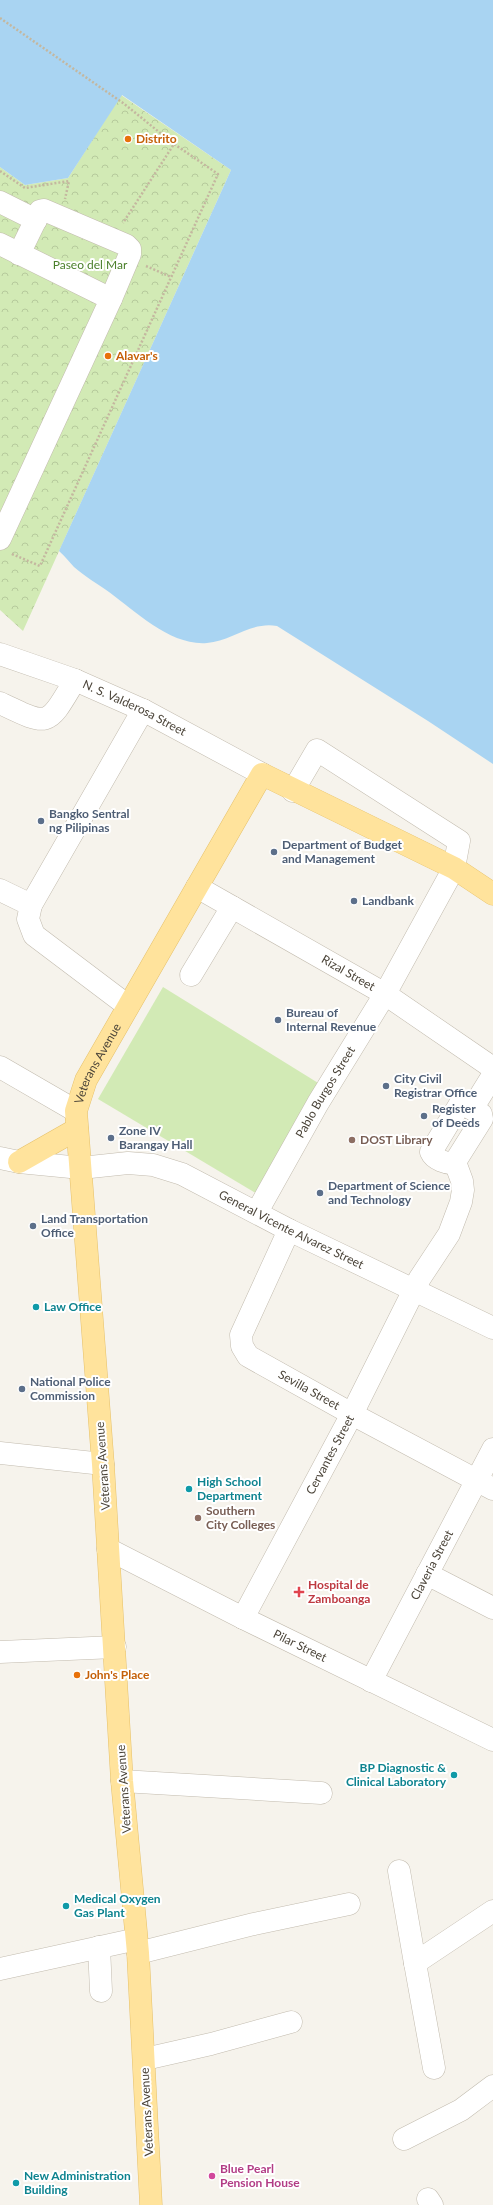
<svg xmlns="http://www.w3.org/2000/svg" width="493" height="2205" viewBox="0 0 493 2205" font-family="Lato,sans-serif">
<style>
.park{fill:url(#park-crowns)}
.pitch{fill:#d2eab5}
.water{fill:#a9d4f2}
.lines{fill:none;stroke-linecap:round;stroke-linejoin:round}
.minor-casing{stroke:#c2bbae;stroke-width:23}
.major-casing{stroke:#e6c16a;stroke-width:23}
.path{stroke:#c4b79f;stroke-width:2.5;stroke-dasharray:2 2;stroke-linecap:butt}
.minor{stroke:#fff;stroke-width:22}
.major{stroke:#ffe39c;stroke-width:22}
.food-dot{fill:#e8710a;stroke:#fff;stroke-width:1.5}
.service-dot{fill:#5c6f8a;stroke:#fff;stroke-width:1.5}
.education-dot{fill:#8d6e63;stroke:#fff;stroke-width:1.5}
.culture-dot{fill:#0f9aa8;stroke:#fff;stroke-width:1.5}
.health-dot{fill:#e0444e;stroke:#fff;stroke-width:1.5}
.hotel-dot{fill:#d1479c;stroke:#fff;stroke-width:1.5}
.labels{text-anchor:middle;stroke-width:4;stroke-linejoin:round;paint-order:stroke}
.food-label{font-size:12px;font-weight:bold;fill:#c56008;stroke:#fff;text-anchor:start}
.park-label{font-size:12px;fill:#4a7f2a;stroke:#fff}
.street-label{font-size:12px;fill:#4b4439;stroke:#fff}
.service-label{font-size:12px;font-weight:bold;fill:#4e5e75;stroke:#fff;text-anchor:start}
.education-label{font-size:12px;font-weight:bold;fill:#785e54;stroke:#fff;text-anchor:start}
.culture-label{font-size:12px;font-weight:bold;fill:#0d838f;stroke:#fff;text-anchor:start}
.health-label{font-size:12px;font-weight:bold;fill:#be3a42;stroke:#fff;text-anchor:start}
.hotel-label{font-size:12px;font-weight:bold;fill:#b23c85;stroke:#fff;text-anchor:start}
</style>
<defs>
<pattern id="park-crowns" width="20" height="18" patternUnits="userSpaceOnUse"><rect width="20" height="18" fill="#d2eab5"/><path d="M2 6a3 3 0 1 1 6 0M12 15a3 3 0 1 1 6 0" fill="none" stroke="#b6ca9c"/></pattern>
</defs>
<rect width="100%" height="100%" fill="#f6f3ec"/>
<path class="park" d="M121 95 231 170 23 631 0 610V167L25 185 68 178Z"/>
<path class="pitch" d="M163 987 323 1086 259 1195 98 1099Z"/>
<path class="water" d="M0 0H493V764L428 721 277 626C252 621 232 641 207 643 171 646 136 612 109 592 98 584 84 576 74 567 69 562 65 556 59 551L231 170 122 95 68 178 25 185 0 167Z"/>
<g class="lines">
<defs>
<g id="minor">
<path d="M0 202 36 220"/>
<path d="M0 244 111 299 0 539"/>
<path d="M19 254 40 211 44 210 126 245 130 249V254L111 299"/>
<path id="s1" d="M0 654 75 680 143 710 262 774"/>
<path d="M0 703C50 727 47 727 75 680"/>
<path id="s2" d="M197 887 385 994 493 1068"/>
<path d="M0 890 31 905 143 710"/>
<path d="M31 905 28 919 34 935 128 1006"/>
<path d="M191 975 232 907"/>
<path d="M0 1067 76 1111"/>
<path d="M460 1104 465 1105 481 1114 482 1119 455 1162C447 1165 434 1159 431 1152Z"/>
<path d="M472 1109 493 1075"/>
<path id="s3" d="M0 1158 19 1162 81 1168 128 1163 153 1165 182 1174 289 1230 493 1328"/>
<path id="s4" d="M257 1212 318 1103 385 994 454 868 459 841 317 750 293 791"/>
<path id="s5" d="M289 1230 241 1335 242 1346 248 1356 352 1414 493 1489"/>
<path d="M0 1453 103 1464"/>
<path id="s6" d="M108 1549 243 1618 493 1740"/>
<path d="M427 1574 493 1608"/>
<path id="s7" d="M243 1618 352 1414 420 1278 449 1234 461 1202 463 1190 462 1181 455 1162"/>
<path d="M0 1652 115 1647"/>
<path id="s8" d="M371 1681 493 1449"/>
<path d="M122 1781 321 1793"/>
<path d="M399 1871 415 1963"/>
<path d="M99 1947 101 1991"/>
<path d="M138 1953 254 1924 349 1904"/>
<path d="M0 1969 128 1941 136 1938"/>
<path d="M145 2059 211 2044 291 2022"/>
<path d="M434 2068 415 1963 493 1911"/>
<path d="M404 2139 461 2110 493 2086"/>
<path d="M428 2199 432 2205"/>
</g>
<g id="major">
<path d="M19 1162 77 1129"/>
<path id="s9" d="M151 2205 138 1953 122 1781 103 1464 76 1111 86 1080 262 774 454 868 493 894"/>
</g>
</defs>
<use href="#minor" class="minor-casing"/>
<use href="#major" class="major-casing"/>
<path class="path" d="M0 18 123 103 174 144
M0 171 25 188 69 181 65 199
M146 266 171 277
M12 554 40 566 218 174 174 144 123 223"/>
<use href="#minor" class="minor"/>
<use href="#major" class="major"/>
</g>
<g class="food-dot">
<circle cx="128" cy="139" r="4"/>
<circle cx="108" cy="356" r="4"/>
<circle cx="77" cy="1675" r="4"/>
</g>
<g class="service-dot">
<circle cx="41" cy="821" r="4"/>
<circle cx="274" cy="852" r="4"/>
<circle cx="354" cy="901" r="4"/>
<circle cx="278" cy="1020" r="4"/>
<circle cx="386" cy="1086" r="4"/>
<circle cx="424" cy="1116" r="4"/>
<circle cx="111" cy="1138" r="4"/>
<circle cx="320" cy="1193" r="4"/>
<circle cx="33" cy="1226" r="4"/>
<circle cx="22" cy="1389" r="4"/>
</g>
<g class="education-dot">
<circle cx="352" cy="1140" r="4"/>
<circle cx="198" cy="1518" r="4"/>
</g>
<g class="culture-dot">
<circle cx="36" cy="1307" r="4"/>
<circle cx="189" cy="1489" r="4"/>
<circle cx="454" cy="1775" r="4"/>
<circle cx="66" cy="1906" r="4"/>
<circle cx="16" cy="2183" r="4"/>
</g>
<path class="health-dot" d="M297 1586h4v4h4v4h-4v4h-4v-4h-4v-4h4z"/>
<circle class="hotel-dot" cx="212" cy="2176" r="4"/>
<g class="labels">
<g class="food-label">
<text x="136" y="143">Distrito</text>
<text x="116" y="360">Alavar's</text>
<text x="85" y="1679">John's Place</text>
</g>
<g class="park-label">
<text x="90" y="269">Paseo del Mar</text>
</g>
<g class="street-label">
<text dy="4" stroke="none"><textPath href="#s1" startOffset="145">N. S. Valderosa Street</textPath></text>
<text dy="4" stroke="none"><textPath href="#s2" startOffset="174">Rizal Street</textPath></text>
<text dy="4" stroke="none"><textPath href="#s9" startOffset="1149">Veterans Avenue</textPath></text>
<text dy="4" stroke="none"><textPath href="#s4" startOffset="138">Pablo Burgos Street</textPath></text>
<text dy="4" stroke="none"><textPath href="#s3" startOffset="307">General Vicente Alvarez Street</textPath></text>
<text dy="4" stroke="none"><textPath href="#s5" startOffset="208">Sevilla Street</textPath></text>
<text dy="4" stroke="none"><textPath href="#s7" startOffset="185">Cervantes Street</textPath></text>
<text transform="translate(103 1466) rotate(-94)" y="4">Veterans Avenue</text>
<text dy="4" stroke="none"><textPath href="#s8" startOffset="131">Claveria Street</textPath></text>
<text dy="4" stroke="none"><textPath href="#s6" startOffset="215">Pilar Street</textPath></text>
<text transform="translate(124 1789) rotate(-94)" y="4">Veterans Avenue</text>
<text transform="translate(147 2112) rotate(-93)" y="4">Veterans Avenue</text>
</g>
<g class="service-label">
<text x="49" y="818">Bangko Sentral<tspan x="49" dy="14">ng Pilipinas</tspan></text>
<text x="282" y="849">Department of Budget<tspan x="282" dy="14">and Management</tspan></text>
<text x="362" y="905">Landbank</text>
<text x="286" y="1017">Bureau of<tspan x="286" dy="14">Internal Revenue</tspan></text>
<text x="394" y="1083">City Civil<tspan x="394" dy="14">Registrar Office</tspan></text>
<text x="432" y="1113">Register<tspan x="432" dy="14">of Deeds</tspan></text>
<text x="119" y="1135">Zone IV<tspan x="119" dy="14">Barangay Hall</tspan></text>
<text x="328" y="1190">Department of Science<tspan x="328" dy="14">and Technology</tspan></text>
<text x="41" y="1223">Land Transportation<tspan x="41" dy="14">Office</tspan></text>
<text x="30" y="1386">National Police<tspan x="30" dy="14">Commission</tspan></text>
</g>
<g class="education-label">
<text x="360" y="1144">DOST Library</text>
<text x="206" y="1515">Southern<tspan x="206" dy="14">City Colleges</tspan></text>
</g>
<g class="culture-label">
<text x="44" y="1311">Law Office</text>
<text x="197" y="1486">High School<tspan x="197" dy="14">Department</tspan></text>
<text x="446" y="1772" text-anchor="end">BP Diagnostic &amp;<tspan x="446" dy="14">Clinical Laboratory</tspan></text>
<text x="74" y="1903">Medical Oxygen<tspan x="74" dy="14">Gas Plant</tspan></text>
<text x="24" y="2180">New Administration<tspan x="24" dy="14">Building</tspan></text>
</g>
<g class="health-label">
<text x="308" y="1589">Hospital de<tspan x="308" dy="14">Zamboanga</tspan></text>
</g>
<g class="hotel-label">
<text x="220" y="2173">Blue Pearl<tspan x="220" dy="14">Pension House</tspan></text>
</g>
</g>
</svg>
